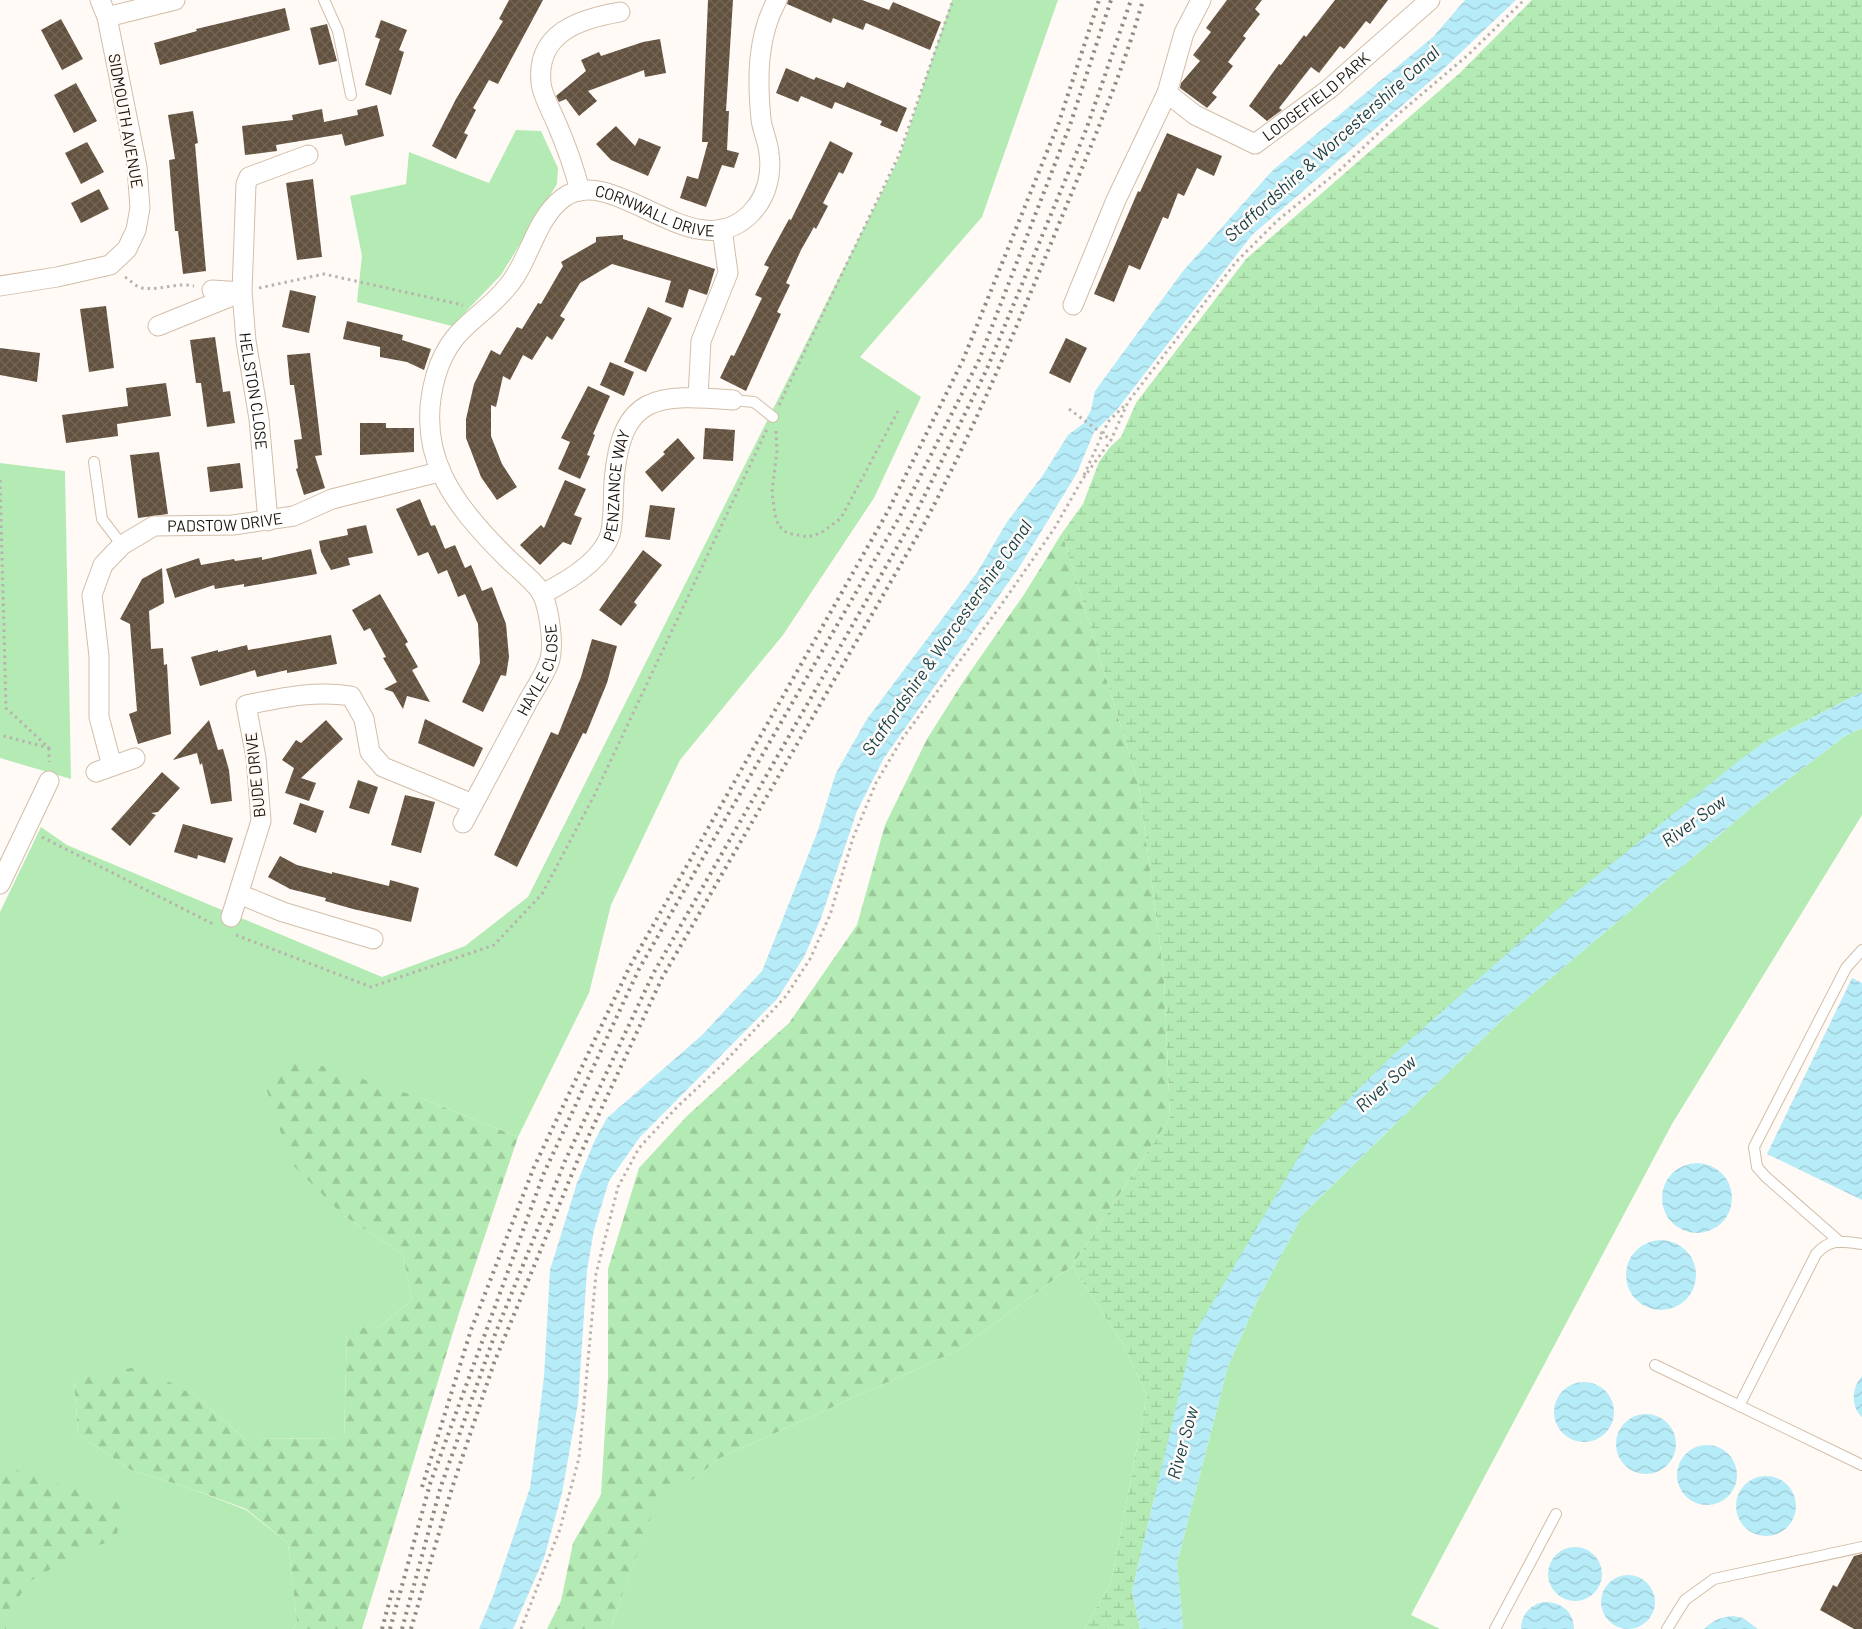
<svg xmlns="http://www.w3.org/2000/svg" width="1862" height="1629" viewBox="0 0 1862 1629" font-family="Barlow,sans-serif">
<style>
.green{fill:#b4ebb4}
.forest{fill:url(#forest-firs)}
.wetland{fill:url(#wetland-marsh)}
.water{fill:url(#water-waves)}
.building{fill:url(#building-cross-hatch)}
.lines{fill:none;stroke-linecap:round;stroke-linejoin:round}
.service-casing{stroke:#d2bea8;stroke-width:12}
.minor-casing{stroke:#d2bea8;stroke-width:21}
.path{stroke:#b8b3ae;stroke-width:3;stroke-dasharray:2.5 4;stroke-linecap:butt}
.service{stroke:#fff;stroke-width:10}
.minor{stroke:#fff;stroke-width:19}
.rail{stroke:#908a84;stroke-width:4;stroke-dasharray:2.5 5;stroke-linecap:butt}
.path-bridge{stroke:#b8b3ae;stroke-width:3;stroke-dasharray:2.5 4;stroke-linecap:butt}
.labels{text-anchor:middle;stroke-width:5;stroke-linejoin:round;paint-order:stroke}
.street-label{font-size:16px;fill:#19120a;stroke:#fffaf6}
.water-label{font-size:18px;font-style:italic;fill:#123e48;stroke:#fffaf6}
</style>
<defs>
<pattern id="forest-firs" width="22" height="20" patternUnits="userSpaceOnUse" patternTransform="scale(1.25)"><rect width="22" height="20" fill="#b4ebb4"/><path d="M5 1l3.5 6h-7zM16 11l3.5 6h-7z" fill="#9ac899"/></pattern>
<pattern id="wetland-marsh" width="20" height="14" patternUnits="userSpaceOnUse" patternTransform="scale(1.25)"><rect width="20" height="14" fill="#b4ebb4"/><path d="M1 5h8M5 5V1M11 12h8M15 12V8" fill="none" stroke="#9ac899"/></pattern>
<pattern id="water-waves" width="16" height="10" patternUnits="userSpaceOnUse" patternTransform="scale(1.25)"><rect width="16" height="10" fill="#b6ebf8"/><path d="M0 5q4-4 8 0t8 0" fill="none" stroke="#9cc8d3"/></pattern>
<pattern id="building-cross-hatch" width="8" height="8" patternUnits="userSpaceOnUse" patternTransform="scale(1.25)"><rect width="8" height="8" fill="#62513e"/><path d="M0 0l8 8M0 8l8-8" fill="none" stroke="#746656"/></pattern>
</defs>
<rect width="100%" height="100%" fill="#fffaf6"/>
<path class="green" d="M952 0H1058L982 217 860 357 921 397 874 498 783 635 680 760 611 905 589 993 518 1137 421 1098 344 1216 403 1254 412 1300 380 1326 347 1330 344 1438 245 1439 198 1398 74 1379 78 1434 131 1470 192 1489 246 1510 288 1543 297 1623 293 1629H0V912L41 827 67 845 382 977 465 946 528 897 899 158Z
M516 130 541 131 558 168 557 184 501 275 452 326 357 302 362 256 350 196 406 184 409 152 489 183Z
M0 463 65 471 71 779 0 758Z
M1862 728V815L1672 1124 1411 1615 1440 1629H1183L1177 1563 1228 1366 1258 1299 1303 1214 1504 1018 1751 808 1845 736Z
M1072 1266 1123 1344 1147 1395 1111 1583 1084 1629H610L653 1510 720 1458 959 1350Z"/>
<path class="forest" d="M1062 533 1139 786 1164 975 1170 1118 1072 1266 959 1350 720 1458 653 1511 610 1629H547L561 1601 573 1543 601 1495 608 1379V1269L639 1168 687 1116 789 1023 857 925 885 825 927 739 963 682 1025 593Z
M292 1056 421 1098 518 1137 458 1316 362 1629H293L297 1623 288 1543 246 1509 192 1489 131 1470 78 1434 74 1379 141 1366 198 1398 245 1439 344 1438 347 1329 380 1326 412 1300 403 1254 344 1216 291 1163 266 1088Z
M0 1465 120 1503 117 1538 77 1554 32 1580 9 1609 6 1629H0Z"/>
<path class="wetland" d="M1532 0H1862V692L1765 742 1311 1136 1156 1491 1132 1591 1140 1629H1084L1111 1583 1147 1395 1123 1344 1072 1266 1170 1118 1164 975 1139 786 1062 533 1083 504 1099 462 1110 447 1121 437 1136 403 1246 259 1461 72Z"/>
<path class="water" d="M1465 0H1516L1434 78 1252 235 1115 412 1094 432 1077 473 1020 566 884 758 857 811 821 918 804 957 777 999 640 1137 609 1181 594 1230 587 1270 578 1403 562 1493 544 1558 513 1629H479L493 1596 530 1488 544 1377 550 1270 577 1183 595 1140 607 1118 701 1036 762 971 817 833 836 773 867 719 978 571 1007 522 1043 475 1068 435 1084 423 1091 410 1095 391 1183 271 1273 170 1433 37Z
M1862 692V728L1845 736 1751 808 1504 1018 1303 1214 1258 1299 1228 1366 1177 1563 1183 1629H1140L1132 1591 1193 1336 1311 1136 1392 1056 1573 895 1741 759 1765 742Z
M1852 978 1862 983V1200L1767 1154Z
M1662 1198a35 35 0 1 1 70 0a35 35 0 1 1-70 0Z
M1626 1275a35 35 0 1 1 70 0a35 35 0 1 1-70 0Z
M1862 1376V1417C1850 1406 1852 1387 1862 1376Z
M1554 1412a30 30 0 1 1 60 0a30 30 0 1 1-60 0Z
M1616 1444a30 30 0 1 1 60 0a30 30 0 1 1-60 0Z
M1677 1475a30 30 0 1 1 60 0a30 30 0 1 1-60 0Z
M1736 1506a30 30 0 1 1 60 0a30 30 0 1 1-60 0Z
M1548 1574a27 27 0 1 1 54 0a27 27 0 1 1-54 0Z
M1601 1602a27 27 0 1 1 54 0a27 27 0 1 1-54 0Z
M1543 1602C1560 1601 1574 1611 1574 1629H1521C1521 1615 1530 1605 1543 1602Z
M1733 1616 1743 1618 1758 1629H1704C1713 1620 1721 1617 1733 1616Z"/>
<path class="building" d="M509 0H543L498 84 489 80 473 108 476 110 464 133 468 135 456 159 432 146 456 99 503 21 499 19Z
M708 0H733L726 111H729L727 150 739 153 734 168 722 165 706 207 680 198 687 176 698 179 708 142H702Z
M788 0H862L889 10 893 2 941 22 930 50 866 23 863 30 833 18 831 23 787 4Z
M1227 0H1262L1255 9 1260 14 1243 36 1246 38 1228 62 1233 66 1212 93 1217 97 1207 108 1180 88 1181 83 1200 61 1193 55 1211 32 1206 28Z
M1335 0H1388L1370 24 1366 21 1344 49 1340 46 1319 73 1311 67 1279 108 1282 110 1267 121 1249 106 1279 64 1281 65 1304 35 1306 37Z
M285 8 290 30 160 65 154 43 197 31 196 29Z
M61 19 83 59 62 70 41 30Z
M381 20 407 30 399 50 404 52 391 95 365 85 380 39 375 37Z
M327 24 337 61 319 65 310 28Z
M660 39 666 73 645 77 644 70 588 91 597 101 579 116 566 99 559 102 556 96 586 71 581 60 599 52 601 56 643 42Z
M786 68 814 80 816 77 844 88 847 82 907 108 897 132 880 125 882 121 835 102 832 109 801 96 798 102 776 93Z
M76 83 97 121 74 133 54 95Z
M377 105 384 136 345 146 342 134 276 145 277 151 245 155 242 126 293 120 292 115 322 109 324 122 358 115 357 110Z
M193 111 198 143 195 144 206 271 183 274 178 231H175L169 160 175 159 168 115Z
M616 126 635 146 639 138 661 147 648 176 611 160 596 144Z
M1167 133 1222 156 1214 176 1197 168 1184 196 1178 193 1168 219 1163 217 1140 270 1129 265 1114 302 1094 294 1138 191 1140 192Z
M830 141 853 153 843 174 839 172 823 203 828 206 816 229 814 227 801 250 786 283 790 285 777 312 781 314 746 391 720 378 731 355 734 356 762 298 755 295 769 267 764 265 789 219 791 220Z
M87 142 104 172 81 184 65 153Z
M313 179 322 257 297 260 286 183Z
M99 189 109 209 81 223 71 203Z
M623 235V239L715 269 707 295 689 289 683 308 665 302 671 281 612 264 580 283 560 316 565 319 552 340 547 336 532 360 523 355 510 380 503 376 496 407 491 405V436L502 464 517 487 497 500 481 477 466 438V419L474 384 491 350 500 355 517 327 522 329 538 303 541 304 563 266 561 262 596 242V237Z
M290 290 316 296 309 333 282 327Z
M106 306 114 368 89 372 80 309Z
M648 307 672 318 646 372 624 362Z
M347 321 403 335 402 340 431 349 424 370 407 362 380 357V347L343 339Z
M215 337 223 392 230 391 235 423 207 427 201 383H196L190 340Z
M1066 338 1087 348 1070 383 1049 373Z
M0 348 40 353 37 382 0 375Z
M310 353 322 455 315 456 325 488 304 495 296 469 298 468 294 440 302 439 294 385H290L287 355Z
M610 362 634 372 624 396 600 385Z
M166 383 171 416 117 424 118 436 66 443 62 415 128 406 126 388Z
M588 386 610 396 593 434 595 435 587 455 590 456 580 479 558 469 570 442 561 438Z
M360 423H386V428H414V452L360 455Z
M705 428 735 430 733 461 703 459Z
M678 438 695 458 662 492 645 472 665 454 663 452Z
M159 452 168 514 138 518 130 455Z
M240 463 243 488 210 492 207 467Z
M565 480 586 489 574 515 582 518 571 545 563 542 540 565 520 545 541 525 544 528Z
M420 499 431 526 435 525 445 549 455 545 465 568 471 565 482 591 492 587 506 624 509 657 506 676 501 675 483 712 462 702 480 663 478 624 465 594 458 597 447 570 438 574 428 552 418 556 396 509Z
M650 505 675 508 670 540 645 537Z
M366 525 373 553 348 558 350 565 331 570 321 552 319 541 348 535 347 529Z
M311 549 317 574 244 587V584L215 589 214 585 175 598 166 569 199 558 201 565 234 559 235 561 262 557V560Z
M643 550 662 565 634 602 637 605 621 626 599 610Z
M162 568 164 603 149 611 151 649 163 648 164 665 167 664 171 734 138 744 129 714 137 711 130 624 120 619 142 579Z
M380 594 408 642 405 644 418 667 412 670 430 702 407 696 403 709 393 692 384 689 397 682 383 658 386 657 370 628 364 631 352 610Z
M331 635 337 664 287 673V670L257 677 255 670 200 686 191 657 218 650V652L247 645 248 650Z
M592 639 617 646 607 683 586 734 583 733 517 867 494 855 551 732 558 735 581 677Z
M425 719 483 748 474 767 418 743Z
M209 720 218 750 223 749 229 770 232 801 211 804 202 763 200 765 197 753 173 760Z
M326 720 343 739 301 778 316 783 309 801 285 793 294 768 282 760 296 740 301 743Z
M162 772 180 788 158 812 151 813 156 815 130 846 111 829Z
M358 780 378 787 369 814 349 808Z
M405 795 435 802 421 853 391 845Z
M300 803 324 811 316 833 293 824Z
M183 824 233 838 225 863 198 855 197 859 174 852Z
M280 856 297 865 332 874V872L389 886 390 880 419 888 411 922 353 909 325 901 326 898 290 889 268 877Z
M1862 1554V1629H1854L1820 1610 1833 1585 1837 1587 1854 1556Z"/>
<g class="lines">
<defs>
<path id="service" d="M324 0 338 31 351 95
M733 400 754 402 773 417
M94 462 102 519 122 545
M1840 1242 1766 1177 1757 1167 1754 1147 1846 968 1862 950
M1655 1365 1862 1465
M1739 1406 1816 1254C1830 1238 1842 1241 1862 1244
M1495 1629 1556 1514
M1667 1629 1685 1600 1714 1579 1862 1547"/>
<g id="minor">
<path id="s1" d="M1201 0 1184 33 1167 93 1195 115 1255 144 1329 89 1430 0"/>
<path d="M107 17 175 0"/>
<path d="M580 191C574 167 566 145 556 122 551 110 542 95 541 83 536 33 579 19 620 12"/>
<path d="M0 286 57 277 110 265 127 249 136 230 140 208 137 167 107 17 100 0"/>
<path id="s2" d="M212 290 242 292 246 341 259 419 268 521"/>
<path d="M1073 305 1116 200 1167 93"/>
<path d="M158 326 242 292 246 184 249 177 308 155"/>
<path d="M698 397 701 341 728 273 722 229"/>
<path id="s3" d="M542 594C566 582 601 562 610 535 614 521 613 497 614 482 621 393 657 394 733 400"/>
<path id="s4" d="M112 766 99 717V656L92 595 103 565 122 545 154 526 233 525 294 516 332 499 439 472"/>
<path d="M96 772 135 758"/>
<path id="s5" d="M463 823C484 783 505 744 526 705 533 691 546 674 550 659 554 643 549 610 543 596 538 584 517 568 507 558 454 505 413 454 436 375 451 325 480 321 508 286 530 260 535 219 563 198 614 160 696 273 752 212 767 196 772 174 769 153 768 141 762 130 761 119 757 78 757 37 777 0"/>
<path d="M0 884 49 781"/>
<path d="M239 894 283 912 373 939"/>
<path d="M231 917 261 821 256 758 246 705C281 698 315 690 351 696L364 719 370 752 383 767 473 804"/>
</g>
</defs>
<use href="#service" class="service-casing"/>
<use href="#minor" class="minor-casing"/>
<path class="path" d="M125 277C130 280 136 287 142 288 160 291 176 282 194 286
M259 288 324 274 463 305
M779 405 899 155 953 0
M776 431 777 451 772 492 775 515 778 525 787 533 808 537 821 533 841 518 898 411
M1084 475 1108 422 1126 404
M0 480 6 708 49 748 0 735
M49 748V762
M42 837 215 925
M236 935 371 987 494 945 542 894 595 794 767 429
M521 1629 560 1529 579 1458 596 1274 618 1187 639 1148 677 1107 720 1067 786 996 810 959 830 915 853 838 876 783 902 739 999 608 1054 529 1082 480 1111 440 1128 402 1236 262 1278 220 1341 169 1396 116 1468 55 1524 0"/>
<use href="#service" class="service"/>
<use href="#minor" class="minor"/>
<path class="rail" d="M422 1487 471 1330 534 1167 630 966 888 511 963 360 1059 122 1099 0
M382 1629 393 1588
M390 1629 430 1484 544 1173 639 969 900 516 979 360 1070 125 1111 0
M402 1629 441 1486 494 1337 565 1161 653 974 912 521 986 371 1086 130 1131 0
M411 1629 452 1488 494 1363 579 1157 662 978 923 526C976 426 1018 324 1061 219 1090 148 1122 75 1143 0"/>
<path class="path-bridge" d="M1069 409 1111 440"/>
</g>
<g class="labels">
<g class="street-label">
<text dy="6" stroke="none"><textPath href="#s1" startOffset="279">LODGEFIELD PARK</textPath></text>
<text transform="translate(126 121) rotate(80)" y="6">SIDMOUTH AVENUE</text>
<text dy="6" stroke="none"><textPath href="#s5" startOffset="829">CORNWALL DRIVE</textPath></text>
<text dy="6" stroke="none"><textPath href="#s2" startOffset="130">HELSTON CLOSE</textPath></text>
<text dy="6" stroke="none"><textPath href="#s3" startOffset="142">PENZANCE WAY</textPath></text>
<text dy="6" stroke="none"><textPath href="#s4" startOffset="341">PADSTOW DRIVE</textPath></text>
<text dy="6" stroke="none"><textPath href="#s5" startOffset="172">HAYLE CLOSE</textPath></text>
<text transform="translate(255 775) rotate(-96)" y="6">BUDE DRIVE</text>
</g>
<g class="water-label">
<text transform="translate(1332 144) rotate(-42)" y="6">Staffordshire &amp; Worcestershire Canal</text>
<text transform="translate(947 638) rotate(-55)" y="6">Staffordshire &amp; Worcestershire Canal</text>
<text transform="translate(1694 821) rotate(-36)" y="6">River Sow</text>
<text transform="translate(1386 1084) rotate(-42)" y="6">River Sow</text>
<text transform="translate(1183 1443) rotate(-75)" y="6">River Sow</text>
</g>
</g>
</svg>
